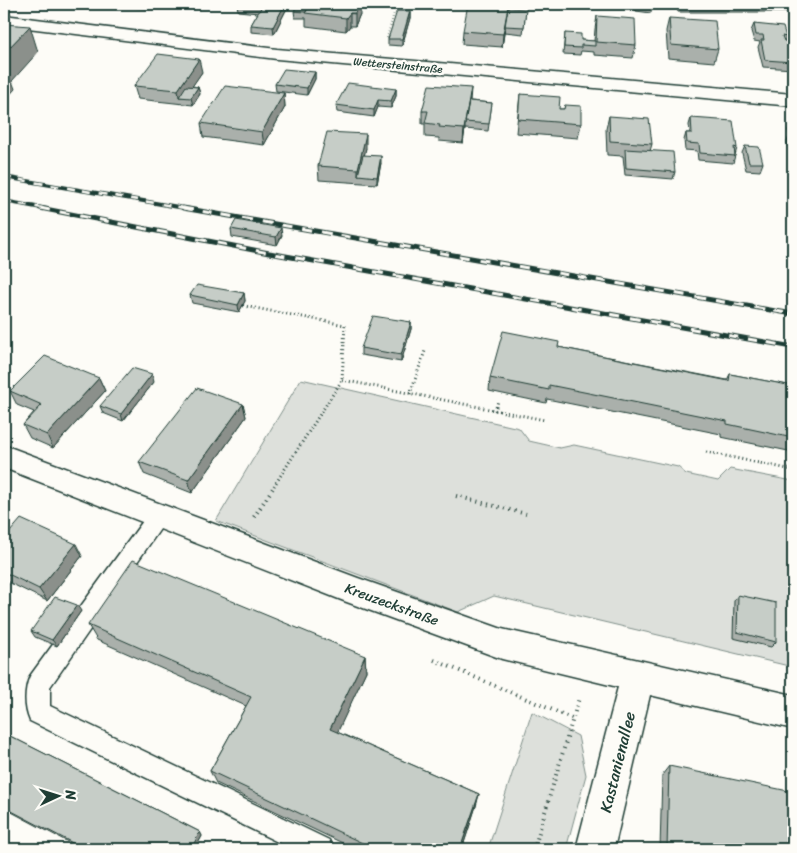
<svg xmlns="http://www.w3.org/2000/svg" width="797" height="853" viewBox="0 0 797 853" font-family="Sriracha,sans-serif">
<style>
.green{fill:#dde0db;stroke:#7e8e88}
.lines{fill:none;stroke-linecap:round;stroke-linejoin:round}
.service-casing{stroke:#1f3d34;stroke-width:3}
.minor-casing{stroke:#1f3d34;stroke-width:3}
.path-far2{stroke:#1f3d34;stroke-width:2;stroke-dasharray:0.5 2.5;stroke-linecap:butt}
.path-far1{stroke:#1f3d34;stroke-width:3;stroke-dasharray:1 3;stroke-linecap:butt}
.path{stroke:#1f3d34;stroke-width:4;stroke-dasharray:1 4.5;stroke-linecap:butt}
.service{fill:#fdfcf7;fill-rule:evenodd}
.minor{fill:#fdfcf7;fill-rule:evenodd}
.rail-far1-casing{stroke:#1f3d34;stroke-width:4}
.rail-casing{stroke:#1f3d34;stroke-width:5}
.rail-far1{stroke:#fdfcf7;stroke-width:2.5;stroke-dasharray:8;stroke-linecap:butt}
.rail{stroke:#fdfcf7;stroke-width:3;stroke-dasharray:10;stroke-linecap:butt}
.wall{fill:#aab0ab;stroke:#1f3d34}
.shaded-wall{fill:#8b908b;stroke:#1f3d34}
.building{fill:#c6cdc7;stroke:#1f3d34}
.labels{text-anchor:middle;stroke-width:4.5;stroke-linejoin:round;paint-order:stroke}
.far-street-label{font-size:11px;fill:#1f3d34;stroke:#fdfcf7}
.street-label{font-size:14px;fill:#1f3d34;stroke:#fdfcf7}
.near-street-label{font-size:16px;fill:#1f3d34;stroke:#fdfcf7}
</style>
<rect width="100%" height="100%" fill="#fdfcf7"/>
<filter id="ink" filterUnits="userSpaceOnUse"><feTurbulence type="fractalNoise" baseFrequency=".02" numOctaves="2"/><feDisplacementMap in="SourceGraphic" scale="10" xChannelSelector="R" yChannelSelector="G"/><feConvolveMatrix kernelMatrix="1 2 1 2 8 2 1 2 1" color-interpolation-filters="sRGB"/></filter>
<g filter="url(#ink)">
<path class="green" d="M301 379 519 428 529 441 560 448 574 445 678 467 686 474 718 481 730 469 793 481V667L494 596 458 612 216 521Z
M532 712 578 736 586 775 566 849H488Z"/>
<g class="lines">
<defs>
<path id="service" d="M158 507 165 510 168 516 165 522 50 687V706L329 840 333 849H292L30 721C24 708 24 689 30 676L151 510Z"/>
<path id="minor" d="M4 15 277 49 793 94V106L277 59 4 25Z
M4 445 358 578 502 629 793 695V729L650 695 614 849H576L618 687 502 659 344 601 4 468Z"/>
</defs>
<use href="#service" class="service-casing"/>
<use href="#minor" class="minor-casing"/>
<path class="path-far2" d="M489 4 534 7
M387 38 394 13H402L405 4"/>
<path class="path-far1" d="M239 305 345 325 342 380 274 486
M342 380 545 420
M410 394 425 351
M495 411 498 401
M706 452 793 470"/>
<path class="path" d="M456 496 526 514
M254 517 275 485
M434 660 574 719
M534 849 579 698"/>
<use href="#service" class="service"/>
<use href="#minor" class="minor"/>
<defs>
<path id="rail-far1" d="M4 177 190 209
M4 201 47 209"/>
<path id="rail" d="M40 208 269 253 793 347
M183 208 793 314"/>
</defs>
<use href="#rail-far1" class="rail-far1-casing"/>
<use href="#rail" class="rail-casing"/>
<use href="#rail-far1" class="rail-far1"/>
<use href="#rail" class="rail"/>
</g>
<path class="wall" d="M118 4H153L150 9 119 6Z
M237 4H289L274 34 251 32V25L258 13 238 11Z
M635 4H652L651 13 636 11Z
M676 4H793V12H678Z
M526 9 523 34 505 32V27L502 47 462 44 463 31 507 17Z
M294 11 360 14 355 26H350L346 31 306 26V18H295Z
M410 11V18L402 46 388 45V39Z
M597 16 636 45 633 58 594 55V52L581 51 580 55 563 54 565 33 581 40 594 41 595 29Z
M669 18 718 49 714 62 668 58 666 31Z
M754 24 786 37 784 41 793 42V69L763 67 758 47 760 42 754 41 751 31Z
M202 72 192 86 198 87 200 94 193 105 138 99 134 86Z
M315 72V79L307 95 276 91 275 84Z
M396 89V96L391 108 378 107 374 117 337 112 336 105Z
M284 93 285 107 264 145 203 137 201 123Z
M520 94 559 109H564L565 105 581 124 578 138 516 133Z
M471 101 492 103 488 131 465 129 463 143 439 141V138L425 137V124H422V111Z
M609 116 652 144 650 151 675 172 673 179 625 175 623 156 607 155 606 129Z
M793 116V164L791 163 787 142 789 136 788 130Z
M691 118 737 148 733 163 698 160 697 151 685 150 684 140 686 133H690L689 125Z
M745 146 763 163 760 171 746 170 742 153Z
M366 148 364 155 381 163 377 184 319 180 318 166Z
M231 229 282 235 277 245 232 237Z
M244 293 245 301 239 312 192 303 190 295Z
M411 322V329L401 362 361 355V348Z
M558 347 727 380 730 374 793 386V452L721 437V434L547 399 546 403 489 391 490 378Z
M99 378 105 391 53 448 30 438 23 425 34 412 17 405 10 391Z
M154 382 123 421 103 413 100 406Z
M243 404 246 417 192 493 144 474 139 462Z
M4 539 82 556 47 601 4 580Z
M738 595 776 642 771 647 733 638 734 601Z
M81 611 57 646 35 637 31 631Z
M88 625 365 656 366 671 337 732 479 794 476 806 462 849H355L216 783 210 771 246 706 97 640Z
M4 733 200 832 202 836 195 849H81L4 808Z
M669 766 793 849H660L662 775Z"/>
<path class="shaded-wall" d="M148 4H153L150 9Z
M285 4H289L274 34 273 27Z
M355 4H360V14L355 26Z
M508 7 506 20 502 47 503 34Z
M410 11V18L402 46V39Z
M350 13V26L346 31V18Z
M30 26 38 52 12 81 15 89 4 101V53Z
M199 59 202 72 185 97H179L178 90Z
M315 72V79L307 95V88Z
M198 87 200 94 193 105 191 98Z
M471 88 470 102 465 122V129L463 143 464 129Z
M396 89V96L391 108V101Z
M284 93 285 107 264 145 262 132Z
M378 100V107L374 117V110Z
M366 134V148L360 175H358V169Z
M381 156V163L377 184V177Z
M281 228 282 235 277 245 276 237Z
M244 293 245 301 239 312 238 305Z
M411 322V329L401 362V355Z
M152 374 154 382 123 421 121 414Z
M99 378 105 391 53 448 47 435Z
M243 404 246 417 192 493 188 480Z
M76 544 82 556 47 601 39 589Z
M77 605 81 611 57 646 52 640Z
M365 656 366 671 333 742 330 729Z
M479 794 476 806 462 849H460Z
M200 832 202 836 195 849H191Z"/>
<path class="building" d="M237 4H285L273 27 251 25 262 6Z
M298 4H310L306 12 294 11Z
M310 4H359L355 13H350L346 18 305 13Z
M468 4 508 7 503 34 463 31Z
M637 4H652V6L637 5Z
M508 8 526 9 524 27 505 26Z
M397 11H410L402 39H388Z
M597 16 635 19 636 45 596 42Z
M669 18 715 21 718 49 671 45Z
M4 24 30 26 4 53Z
M754 24 783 27 786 37 782 36 784 41 793 42V62L765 60 761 40H764L763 35H756Z
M565 33 581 34V40L595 41V46L581 45V48L564 47Z
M158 54 199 59 178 90 134 86Z
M284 69 315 72 307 88 275 84Z
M348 83 396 89 391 101 378 100 374 110 336 105Z
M429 85 471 88 464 129 439 127 440 125 425 123 428 111H422Z
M186 86 198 87 191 98 179 97Z
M225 86 284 93 262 132 201 123Z
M520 94 560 97 559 109H564L565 105 581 106V124L518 119Z
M469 101 492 103 489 124 465 122Z
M609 116 649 119 652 144 610 141Z
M691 118 733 121 737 148 734 147 735 156 700 153 699 144 687 143 686 133H692Z
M327 132 366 134 358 169 318 166Z
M791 145H793V155Z
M745 146 759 147 763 163H749Z
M625 149 673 152 675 172 626 168Z
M363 155 381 156 377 177 358 175Z
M236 220 281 228 276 237 231 229Z
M197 285 244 293 238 305 190 295Z
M373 316 411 322 401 355 361 348Z
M503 331 559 342 558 347 729 381 730 374 793 386V438L727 424V421L549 385V390L490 378Z
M45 356 99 378 47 435 23 425 42 405 10 391Z
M132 368 152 374 121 414 100 406Z
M197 388 243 404 188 480 139 462Z
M21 519 76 544 39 589 4 572V539Z
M133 560 365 656 330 729 479 794 460 849H375L210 771 251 697 88 625Z
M738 595 776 603V642L737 632Z
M55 597 77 605 52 640 31 631Z
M4 733 200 832 191 849H84L4 807Z
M669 766 793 792V849H667Z"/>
</g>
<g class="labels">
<g class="far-street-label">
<text transform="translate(398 65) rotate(5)" y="4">Wettersteinstraße</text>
</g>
<g class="street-label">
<text transform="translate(392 604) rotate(20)" y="5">Kreuzeckstraße</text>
</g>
<g class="near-street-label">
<text transform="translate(617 762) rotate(-76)" y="6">Kastanienallee</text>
</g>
</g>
<rect width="797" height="853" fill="none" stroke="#fdfcf7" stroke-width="20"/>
<rect x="10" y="10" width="777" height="833" fill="none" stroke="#1f3d34" stroke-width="2" filter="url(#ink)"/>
<g transform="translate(58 796) rotate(86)" stroke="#fdfcf7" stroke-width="4" paint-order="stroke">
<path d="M0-4L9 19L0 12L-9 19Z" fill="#1f3d34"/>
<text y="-8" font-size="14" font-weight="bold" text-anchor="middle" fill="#1f3d34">N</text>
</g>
</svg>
